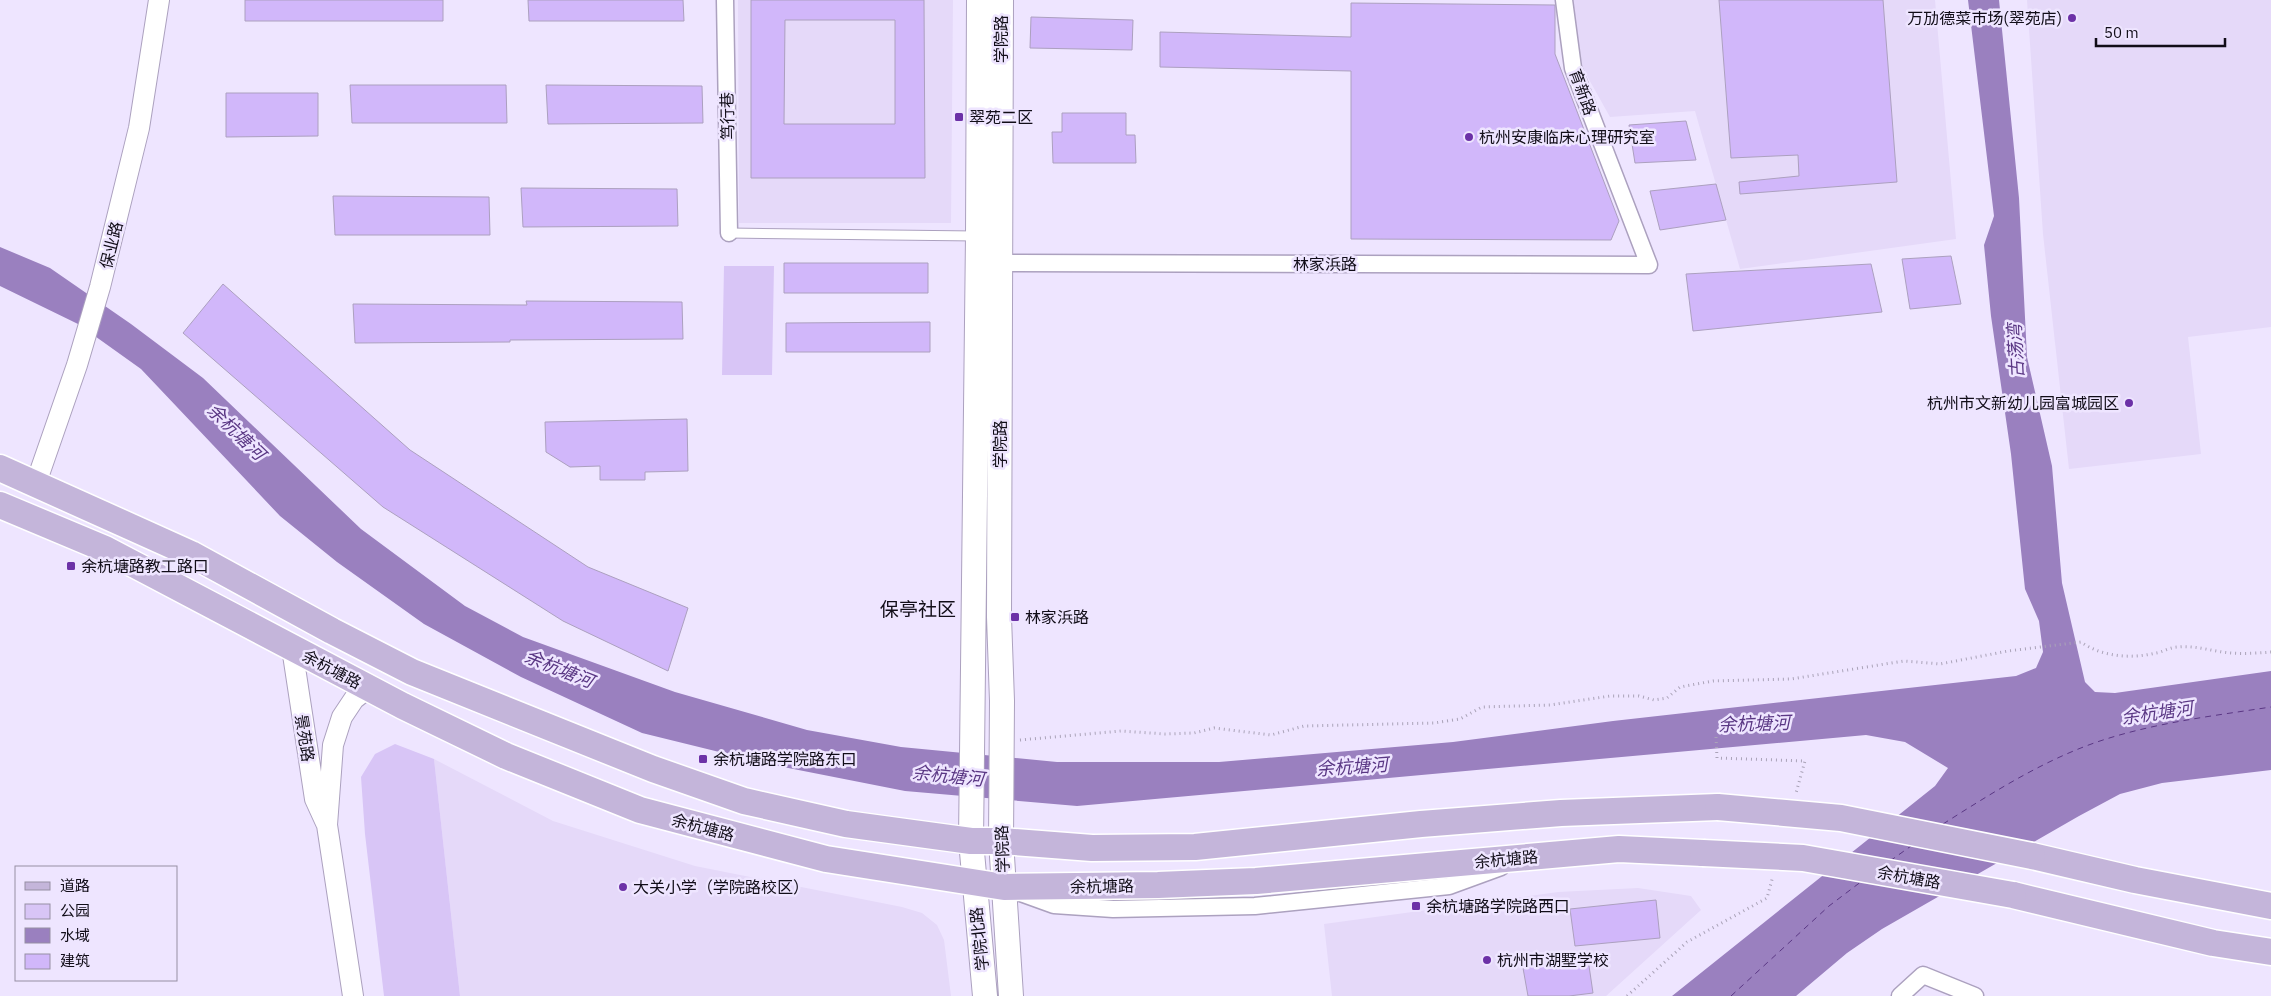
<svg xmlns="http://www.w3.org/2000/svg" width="2271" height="996" viewBox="0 0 2271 996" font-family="'IBM Plex Sans','Noto Sans SC',sans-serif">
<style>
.built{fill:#e5d9f9}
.green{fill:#d8c5f6}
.water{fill:#9a80bf}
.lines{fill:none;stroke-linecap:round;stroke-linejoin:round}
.ferry{stroke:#5a3784;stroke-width:1;stroke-dasharray:6 5;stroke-linecap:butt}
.building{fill:#d1b7fa;stroke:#aca0bf;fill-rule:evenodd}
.service-casing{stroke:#aca1bf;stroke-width:11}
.minor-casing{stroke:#aca1bf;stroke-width:19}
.tertiary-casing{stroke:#aca1bf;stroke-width:22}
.secondary-casing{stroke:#aca1bf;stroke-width:26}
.primary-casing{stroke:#fff;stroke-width:29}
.path{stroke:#aaa3b8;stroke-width:3;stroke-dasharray:1 4;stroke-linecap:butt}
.service{stroke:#fff;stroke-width:9}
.minor{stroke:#fff;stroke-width:16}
.tertiary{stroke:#fff;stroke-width:20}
.secondary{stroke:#fff;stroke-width:24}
.primary{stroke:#c4b5da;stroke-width:26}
.primary-bridge-casing{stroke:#fff;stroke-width:29;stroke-linecap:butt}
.primary-bridge{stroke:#c4b5da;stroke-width:26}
.poi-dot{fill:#6c31a7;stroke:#eee5ff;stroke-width:2}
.labels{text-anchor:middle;stroke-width:5;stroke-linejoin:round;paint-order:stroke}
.poi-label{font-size:16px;fill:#110d18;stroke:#eee5ff;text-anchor:start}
.street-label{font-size:16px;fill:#110d18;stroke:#eee5ff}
.water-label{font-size:18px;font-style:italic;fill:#5a3784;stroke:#eee5ff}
.quarter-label{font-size:19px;fill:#110d18;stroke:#eee5ff}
</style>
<rect width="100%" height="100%" fill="#eee5ff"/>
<path class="built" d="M738 0H953L951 223H739Z
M1573 0H1935L1956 239 1740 269 1695 111 1610 117 1582 67Z
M2027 0H2271V327L2188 337 2201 454 2069 469 2043 234Z
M434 759 553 821 695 866 902 907 922 913 937 925 944 940 951 996H460Z
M1638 888 1691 896 1701 910 1606 996H1332L1324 924 1558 892Z"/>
<path class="green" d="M724 266H774L772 375H722Z
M395 744 434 759 460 996H384L365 834 361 777 375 754Z"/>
<path class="water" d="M1968 0H1999L2019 198 2027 357 2052 466 2062 583 2085 682 2095 692 2115 693 2271 671V770L2162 783 2120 794 2079 816 1882 929 1847 953 1796 996H1672L1935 786 1948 768 1905 742 1866 735 1077 806 905 791 768 764 642 733 521 677 424 624 337 562 280 516 141 369 78 324 0 286V247L50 268 131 324 203 378 361 529 465 606 523 637 675 692 807 730 901 747 1057 762H1219L1453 742 1613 721 2016 676 2036 668 2043 652 2039 621 2025 589 2011 454 1991 316 1984 245 1994 216Z"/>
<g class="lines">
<path class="ferry" d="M1943 824C1992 793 2042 761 2097 742 2153 723 2212 716 2271 707
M1890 861 1911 846
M1731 996 1829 906 1862 881"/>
</g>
<path class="building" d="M245 0H443V21H245Z
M528 0H683L684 21H529Z
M751 0H924L925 178H751ZM785 20H895V124H784Z
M1719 0H1883L1897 182 1740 194 1739 182 1799 176 1798 155 1731 158Z
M1351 3 1555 5V54L1619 221 1611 240 1351 239V71L1160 67V32L1351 37Z
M1031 17 1133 20 1132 50 1030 48Z
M350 85H506L507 123H352Z
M546 85 702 86 703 123 548 124Z
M226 93H318V136L226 137Z
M1062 113H1126V135H1135L1136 163H1053L1052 132H1062Z
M1686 121 1696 160 1635 163 1629 125Z
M1716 184 1726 220 1660 230 1650 191Z
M521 188 677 189 678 226 523 227Z
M333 196 489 197 490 235H335Z
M1951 256 1961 304 1910 309 1902 259Z
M784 263H928V293H784Z
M1871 264 1882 312 1693 331 1686 274Z
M223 284 410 450 588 567 688 608 668 671 563 621 383 507 183 333Z
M526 301 682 302 683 339 510 340V342L355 343 353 304 527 305Z
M930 322V352H786V323Z
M687 419 688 471 645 472V480H600V466L570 467 546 452 545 422Z
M1656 900 1660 938 1575 946 1570 909Z
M1588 959 1593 993 1569 996H1528L1523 968Z"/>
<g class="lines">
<defs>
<path id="service" d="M729 233 976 236"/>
<path id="minor" d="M725 0 729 233
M1001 263 1649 265 1573 68 1564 0
M1018 892 1054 905 1113 909 1255 906 1449 886 1501 867
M1900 996 1923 975 1975 996"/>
<path id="tertiary" d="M36 483 77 365 100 287 139 128 159 0
M292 648 315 799 326 823
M353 996 327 825 333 745 342 717 354 699 368 688"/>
<path id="secondary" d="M979 0 978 236 971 841 985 996
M1001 0 999 617 1002 701 1001 841 1011 996"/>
<path id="primary" d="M0 468 191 554 332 631 412 672 653 769 744 801 846 824 971 841H1001L1092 848 1195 847 1421 824 1561 813 1718 807
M0 505 105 549 403 706 506 756 640 810 826 859 1004 887 1158 885 1256 881 1619 849 1703 853
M2032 856 2135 880 2271 906
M2013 895 2213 943 2271 952"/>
</defs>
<use href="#service" class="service-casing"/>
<use href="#minor" class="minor-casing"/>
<use href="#tertiary" class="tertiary-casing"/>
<use href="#secondary" class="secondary-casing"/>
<use href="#primary" class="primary-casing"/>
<path class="path" d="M1716 737 1717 758 1805 761 1796 793
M1020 740 1121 731 1165 734 1194 733 1214 728 1271 735 1304 726 1434 723 1460 719 1482 707 1550 705 1610 696H1639L1654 700 1667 698 1680 687 1713 681 1791 679 1904 661 1940 664 2008 651 2081 642C2102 657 2131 659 2156 653 2163 652 2170 647 2178 647 2196 645 2214 652 2232 653 2245 654 2259 653 2271 652
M1627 996 1687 942 1767 898 1773 876"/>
<use href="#service" class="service"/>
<use href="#minor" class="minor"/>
<use href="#tertiary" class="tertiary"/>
<use href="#secondary" class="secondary"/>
<use href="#primary" class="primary"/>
<defs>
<path id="primary-bridge" d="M1718 807 1841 818 2032 856
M1703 853 1803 858 2013 895"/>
</defs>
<use href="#primary-bridge" class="primary-bridge-casing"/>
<use href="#primary-bridge" class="primary-bridge"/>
</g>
<g class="poi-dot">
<circle cx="2072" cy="18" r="5"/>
<rect x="954" y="112" width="10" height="10" rx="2.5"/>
<circle cx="1469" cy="137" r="5"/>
<circle cx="2129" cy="403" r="5"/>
<rect x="66" y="561" width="10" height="10" rx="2.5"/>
<rect x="1010" y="612" width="10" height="10" rx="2.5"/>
<rect x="698" y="754" width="10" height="10" rx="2.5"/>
<circle cx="623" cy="887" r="5"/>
<rect x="1411" y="901" width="10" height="10" rx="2.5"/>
<circle cx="1487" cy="960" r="5"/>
</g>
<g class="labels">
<g class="poi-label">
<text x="2062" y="24" text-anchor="end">万劢德菜巿场(翠苑店)</text>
<text x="969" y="123">翠苑二区</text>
<text x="1479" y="143">杭州安康临床心理研究室</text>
<text x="2119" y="409" text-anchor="end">杭州市文新幼儿园富城园区</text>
<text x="81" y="572">余杭塘路教工路口</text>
<text x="1025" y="623">林家浜路</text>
<text x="713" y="765">余杭塘路学院路东口</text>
<text x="633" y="893">大关小学（学院路校区）</text>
<text x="1426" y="912">余杭塘路学院路西口</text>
<text x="1497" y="966">杭州市湖墅学校</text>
</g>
<g class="street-label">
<text transform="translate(1001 39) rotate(-90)" y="6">学院路</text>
<text transform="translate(1583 92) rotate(70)" y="6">育新路</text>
<text transform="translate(727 116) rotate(-91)" y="6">笃行巷</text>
<text transform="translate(111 245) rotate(-76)" y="6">保业路</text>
<text x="1325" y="270">林家浜路</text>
<text transform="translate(1000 444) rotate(-90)" y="6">学院路</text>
<text transform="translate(332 669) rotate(28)" y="6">余杭塘路</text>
<text transform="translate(305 738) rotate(81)" y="6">景苑路</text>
<text transform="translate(703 827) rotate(15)" y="6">余杭塘路</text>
<text transform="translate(1002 849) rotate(-92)" y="6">学院路</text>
<text transform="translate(1506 859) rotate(-5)" y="6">余杭塘路</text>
<text transform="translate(1909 877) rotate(10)" y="6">余杭塘路</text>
<text transform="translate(1102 886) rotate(-1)" y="6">余杭塘路</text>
<text transform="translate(979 939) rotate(-96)" y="6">学院北路</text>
</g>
<g class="water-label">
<text transform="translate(2016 351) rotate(-93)" y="6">古荡湾</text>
<text transform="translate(236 432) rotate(44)" y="6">余杭塘河</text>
<text transform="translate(559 669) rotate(22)" y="6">余杭塘河</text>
<text transform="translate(2157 713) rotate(-8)" y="6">余杭塘河</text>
<text transform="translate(1754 724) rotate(-2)" y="6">余杭塘河</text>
<text transform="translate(1352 767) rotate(-4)" y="6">余杭塘河</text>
<text transform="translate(948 776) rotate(6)" y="6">余杭塘河</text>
</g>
<g class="quarter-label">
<text x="918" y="616">保亭社区</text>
</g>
</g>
<rect x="15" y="866" width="162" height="115" fill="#eee5ff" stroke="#968fa3"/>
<rect x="25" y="882" width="25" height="8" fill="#c4b5da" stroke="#968fa3"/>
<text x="60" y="891" font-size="15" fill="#110d18">道路</text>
<rect x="25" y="904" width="25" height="15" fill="#d8c5f6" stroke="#968fa3"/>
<text x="60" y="916" font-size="15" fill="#110d18">公园</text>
<rect x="25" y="928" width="25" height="15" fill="#9a80bf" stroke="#968fa3"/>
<text x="60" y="941" font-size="15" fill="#110d18">水域</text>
<rect x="25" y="954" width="25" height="15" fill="#d1b7fa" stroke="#968fa3"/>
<text x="60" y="966" font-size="15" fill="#110d18">建筑</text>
<path d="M2096 38v8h129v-8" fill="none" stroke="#110d18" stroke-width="2.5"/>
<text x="2104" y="38" font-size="15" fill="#110d18" stroke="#eee5ff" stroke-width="4" paint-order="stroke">50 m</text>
</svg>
